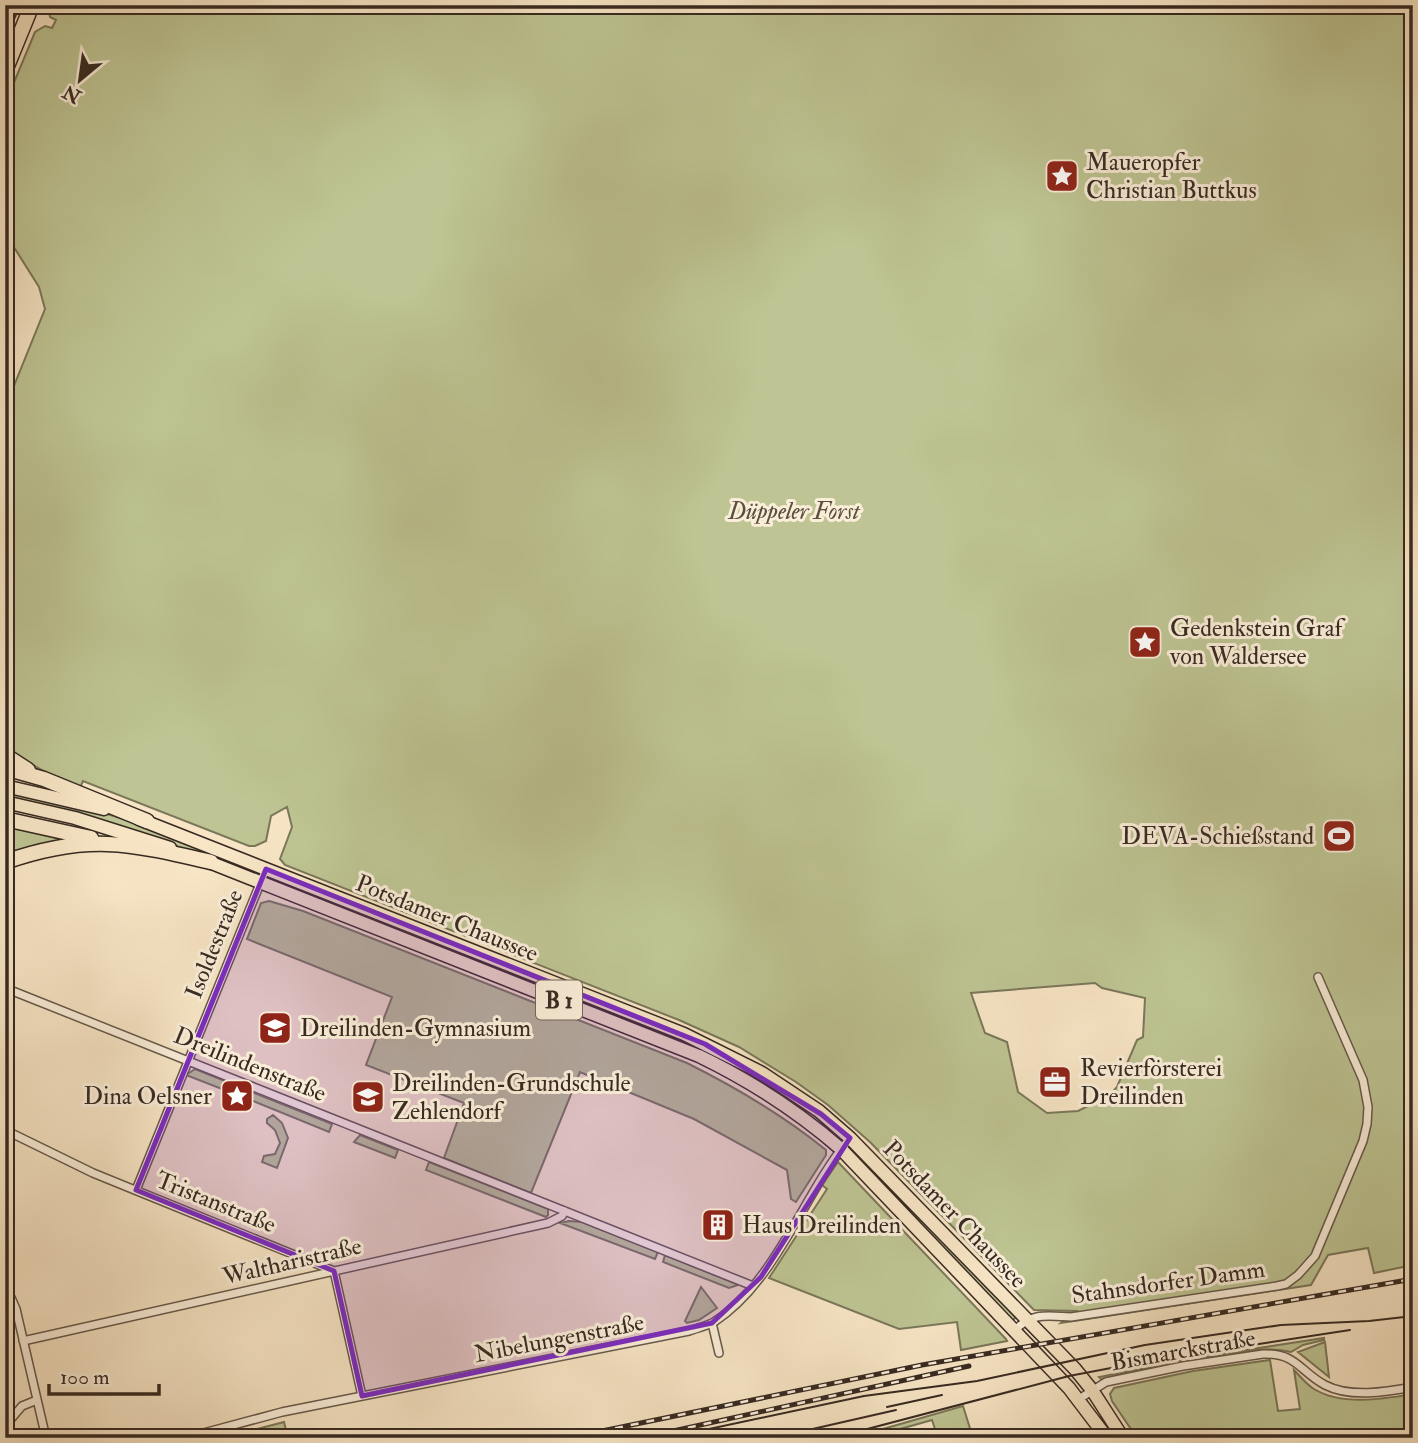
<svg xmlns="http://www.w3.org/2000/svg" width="1418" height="1443" viewBox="0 0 1418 1443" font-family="'IM FELL Double Pica',serif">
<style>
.green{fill:#bec493;stroke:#7a775a;stroke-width:2;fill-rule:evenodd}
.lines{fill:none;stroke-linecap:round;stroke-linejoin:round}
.minor-casing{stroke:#67594b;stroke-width:10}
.primary-casing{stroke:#372a22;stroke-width:15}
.motorway-casing{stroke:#372a22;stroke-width:17}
.minor{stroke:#faeed9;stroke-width:7}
.primary{stroke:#f7e5c5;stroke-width:12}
.motorway{stroke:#f7e5c5;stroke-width:14}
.tram{stroke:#372a22;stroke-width:2}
.rail-casing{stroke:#372a22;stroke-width:5}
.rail{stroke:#faeed9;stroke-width:2.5;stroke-dasharray:8;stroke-linecap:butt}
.marked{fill:#7b2cbf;fill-opacity:0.2;stroke:#7b2cbf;stroke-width:5;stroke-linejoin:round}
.labels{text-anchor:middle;stroke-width:6;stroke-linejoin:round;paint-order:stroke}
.shield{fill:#faeed9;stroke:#726559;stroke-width:2}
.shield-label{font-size:23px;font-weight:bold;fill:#372a22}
.poi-label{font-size:24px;fill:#372a22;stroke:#faeed9;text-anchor:start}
.park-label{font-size:24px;font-style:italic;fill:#59503e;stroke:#faeed9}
.street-label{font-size:24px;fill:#372a22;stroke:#faeed9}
</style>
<rect width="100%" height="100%" fill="#f7e5c5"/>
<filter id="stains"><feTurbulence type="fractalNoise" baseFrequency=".00286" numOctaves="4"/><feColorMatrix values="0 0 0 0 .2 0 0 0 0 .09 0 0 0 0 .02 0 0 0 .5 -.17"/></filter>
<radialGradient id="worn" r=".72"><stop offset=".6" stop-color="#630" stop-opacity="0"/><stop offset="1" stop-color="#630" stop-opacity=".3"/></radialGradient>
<path class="green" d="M47 5H1413V1265L1374 1273 1368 1248 1328 1255 1311 1285 1061 1323 1076 1311 1034 1310 870 1142 828 1105 796 1082 739 1047 679 1020 285 865 280 859 292 827 287 807 271 816 266 841 255 846H249L83 781 80 788 49 774 5 749V397L9 398 45 309 39 287 5 233V104L35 32 45 26 52 28 56 20 50 17ZM1095 983 1102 988 1145 998 1143 1037 1137 1040 1117 1087 1110 1095 1078 1111 1047 1113 1018 1092 1007 1042 985 1033 971 993Z
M5 789 88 808 133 822 249 866 246 872 163 841 5 798Z
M5 826 61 839 5 857Z
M277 877 695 1043 777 1086 838 1132 834 1138 769 1089 275 883Z
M269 901 303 911 687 1063C737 1088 783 1115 826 1150V1155L796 1202 791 1199 787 1170 694 1119 580 1072 531 1193 444 1158 464 1103 366 1065 392 997 247 939 261 903Z
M195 1069 230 1083 227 1091 186 1075Z
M234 1085 332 1124 329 1132 231 1092Z
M273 1115 282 1123 288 1138 277 1168 262 1162 264 1156 275 1154 280 1143 275 1130 267 1123V1119Z
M360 1135 398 1150 395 1158 354 1142Z
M852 1144 1018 1315 1012 1321 847 1150Z
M429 1162 548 1209V1215L546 1217 426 1170Z
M838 1162 1006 1339 1007 1341 961 1350 957 1322 899 1329 769 1278 827 1189 822 1185Z
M569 1221 582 1222 658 1252 655 1259 560 1223Z
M665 1255 737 1284 738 1285 729 1288 663 1262Z
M701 1287 717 1308 699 1320 687 1323 685 1321Z
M1324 1338V1340L1303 1345 1291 1352C1269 1346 1247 1352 1225 1355 1183 1361 1142 1370 1101 1379L1099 1377 1199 1357Z
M1325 1342 1329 1377 1298 1352Z
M1270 1360 1278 1411 1300 1409 1294 1370C1300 1376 1307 1385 1314 1389 1342 1406 1383 1399 1413 1394V1438H1137L1112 1401 1110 1394 1114 1388 1193 1371Z
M963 1406 973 1438H938L932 1420 879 1435 880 1438 855 1437Z
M284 1422 288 1438H222Z"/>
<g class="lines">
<defs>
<path id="minor" d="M5 988 753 1286
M5 1130 93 1173 334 1271 362 1396
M136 1190 266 869
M5 1284 16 1309 46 1438
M712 1323 719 1353
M1015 1330C1033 1312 1047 1316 1071 1317L1277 1286 1286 1284 1298 1275 1315 1256 1363 1141 1367 1124 1368 1107 1363 1080 1318 977
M23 1341 548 1223 562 1216 565 1211
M1079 1399 1106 1382 1183 1366 1263 1354C1297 1353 1299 1371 1325 1385 1350 1398 1386 1392 1413 1387
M5 1426 22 1406 37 1400
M185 1438 282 1412 689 1331C697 1328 707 1326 714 1322 777 1281 803 1194 850 1138"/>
<path id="primary" d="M5 786 104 809
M5 802 75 818 170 848
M139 819 684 1034 762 1073 819 1111 850 1138 1075 1369 1092 1390 1123 1438
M204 860 699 1056C751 1081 797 1111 841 1149L1069 1388 1107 1438"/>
<path id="motorway" d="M5 21 12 5
M5 71 32 5
M5 755 28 770
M5 768 44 779 147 821
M5 819 91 838
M5 862C88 833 129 843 211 862"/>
</defs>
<use href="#minor" class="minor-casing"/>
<use href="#primary" class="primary-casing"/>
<use href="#motorway" class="motorway-casing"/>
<use href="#minor" class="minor"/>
<use href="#primary" class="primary"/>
<use href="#motorway" class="motorway"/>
<path class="tram" d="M887 1407 942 1395
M667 1438 864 1396 977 1381 1145 1345 1281 1325 1369 1321 1413 1316
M748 1438 781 1431
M773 1438 896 1410
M833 1438 1069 1376 1148 1361 1350 1330"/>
<defs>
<path id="rail" d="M568 1438 922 1365 1413 1279
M641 1438 969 1366"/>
</defs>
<use href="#rail" class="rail-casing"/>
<use href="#rail" class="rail"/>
</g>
<path class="marked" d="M266 869 705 1044 821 1114 850 1138 761 1277 712 1323 362 1396 334 1271 136 1190Z"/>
<defs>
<symbol id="sight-square" viewBox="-11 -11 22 22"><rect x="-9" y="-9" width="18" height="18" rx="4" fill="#8f2418" stroke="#faeed9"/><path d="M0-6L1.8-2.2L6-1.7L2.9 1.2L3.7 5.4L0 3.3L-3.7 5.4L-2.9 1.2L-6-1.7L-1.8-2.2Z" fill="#fff"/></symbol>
<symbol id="stadium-square" viewBox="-11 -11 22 22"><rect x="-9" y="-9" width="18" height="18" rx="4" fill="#8f2418" stroke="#faeed9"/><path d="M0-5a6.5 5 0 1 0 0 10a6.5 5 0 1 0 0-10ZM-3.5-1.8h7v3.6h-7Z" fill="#fff"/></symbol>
<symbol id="school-square" viewBox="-11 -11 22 22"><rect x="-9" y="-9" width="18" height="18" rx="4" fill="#8f2418" stroke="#faeed9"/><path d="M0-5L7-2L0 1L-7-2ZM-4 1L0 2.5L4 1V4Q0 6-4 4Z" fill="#fff"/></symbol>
<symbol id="office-square" viewBox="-11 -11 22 22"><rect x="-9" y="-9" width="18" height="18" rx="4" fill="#8f2418" stroke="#faeed9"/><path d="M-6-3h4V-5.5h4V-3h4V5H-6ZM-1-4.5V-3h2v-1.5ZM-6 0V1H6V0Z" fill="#fff"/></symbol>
<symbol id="building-square" viewBox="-11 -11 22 22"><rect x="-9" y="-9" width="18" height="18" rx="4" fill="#8f2418" stroke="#faeed9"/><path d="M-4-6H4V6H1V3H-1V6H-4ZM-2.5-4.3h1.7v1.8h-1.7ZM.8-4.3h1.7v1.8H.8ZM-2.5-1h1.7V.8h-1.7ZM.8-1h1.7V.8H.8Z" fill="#fff"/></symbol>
</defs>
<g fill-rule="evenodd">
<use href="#sight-square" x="1043" y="157" width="38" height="38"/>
<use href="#sight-square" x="1126" y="623" width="38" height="38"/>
<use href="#stadium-square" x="1320" y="817" width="38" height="38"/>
<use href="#school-square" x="256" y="1009" width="38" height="38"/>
<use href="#office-square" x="1036" y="1063" width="38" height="38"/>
<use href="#sight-square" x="218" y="1077" width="38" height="38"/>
<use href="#school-square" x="349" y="1078" width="38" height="38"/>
<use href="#building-square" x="699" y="1206" width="38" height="38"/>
</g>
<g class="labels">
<rect class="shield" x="536" y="980.5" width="46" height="39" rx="5"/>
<g class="shield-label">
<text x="559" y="1008">B 1</text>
</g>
<g class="poi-label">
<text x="1086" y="170">Maueropfer<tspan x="1086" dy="28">Christian Buttkus</tspan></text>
<text x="1170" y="636">Gedenkstein Graf<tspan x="1170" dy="28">von Waldersee</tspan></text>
<text x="1314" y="844" text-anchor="end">DEVA-Schießstand</text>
<text x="300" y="1036">Dreilinden-Gymnasium</text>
<text x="1080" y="1076">Revierförsterei<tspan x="1080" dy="28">Dreilinden</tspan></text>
<text x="392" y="1091">Dreilinden-Grundschule<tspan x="392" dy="28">Zehlendorf</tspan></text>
<text x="212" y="1104" text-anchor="end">Dina Oelsner</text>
<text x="742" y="1233">Haus Dreilinden</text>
</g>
<g class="park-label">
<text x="794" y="519">Düppeler Forst</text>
</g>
<g class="street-label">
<text transform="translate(447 918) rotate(22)" y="8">Potsdamer Chaussee</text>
<text transform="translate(214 944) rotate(-68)" y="8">Isoldestraße</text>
<text transform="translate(250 1064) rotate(22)" y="8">Dreilindenstraße</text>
<text transform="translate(216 1202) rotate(22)" y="8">Tristanstraße</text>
<text transform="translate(955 1214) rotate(46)" y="8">Potsdamer Chaussee</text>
<text transform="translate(292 1261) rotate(-13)" y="8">Waltharistraße</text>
<text transform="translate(1168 1282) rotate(-8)" y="8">Stahnsdorfer Damm</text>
<text transform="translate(559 1338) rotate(-11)" y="8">Nibelungenstraße</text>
<text transform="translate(1183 1350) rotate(-10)" y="8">Bismarckstraße</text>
</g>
</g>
<rect width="1418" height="1443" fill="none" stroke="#f7e5c5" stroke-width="28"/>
<rect x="7" y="7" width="1404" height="1429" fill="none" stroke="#372a22" stroke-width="3.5"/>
<rect x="14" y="14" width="1390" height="1415" fill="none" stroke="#372a22" stroke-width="2"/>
<g transform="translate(80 80) rotate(209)" stroke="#faeed9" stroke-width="5" paint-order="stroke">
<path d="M0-5L12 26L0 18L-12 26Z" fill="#372a22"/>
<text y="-10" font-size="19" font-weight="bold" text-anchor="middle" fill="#372a22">N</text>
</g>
<path d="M49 1384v10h110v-10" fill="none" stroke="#372a22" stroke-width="3.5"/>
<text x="60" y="1384" font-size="21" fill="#372a22" stroke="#faeed9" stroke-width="5" paint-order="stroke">100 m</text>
<rect width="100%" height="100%" filter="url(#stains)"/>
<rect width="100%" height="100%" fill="url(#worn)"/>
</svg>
